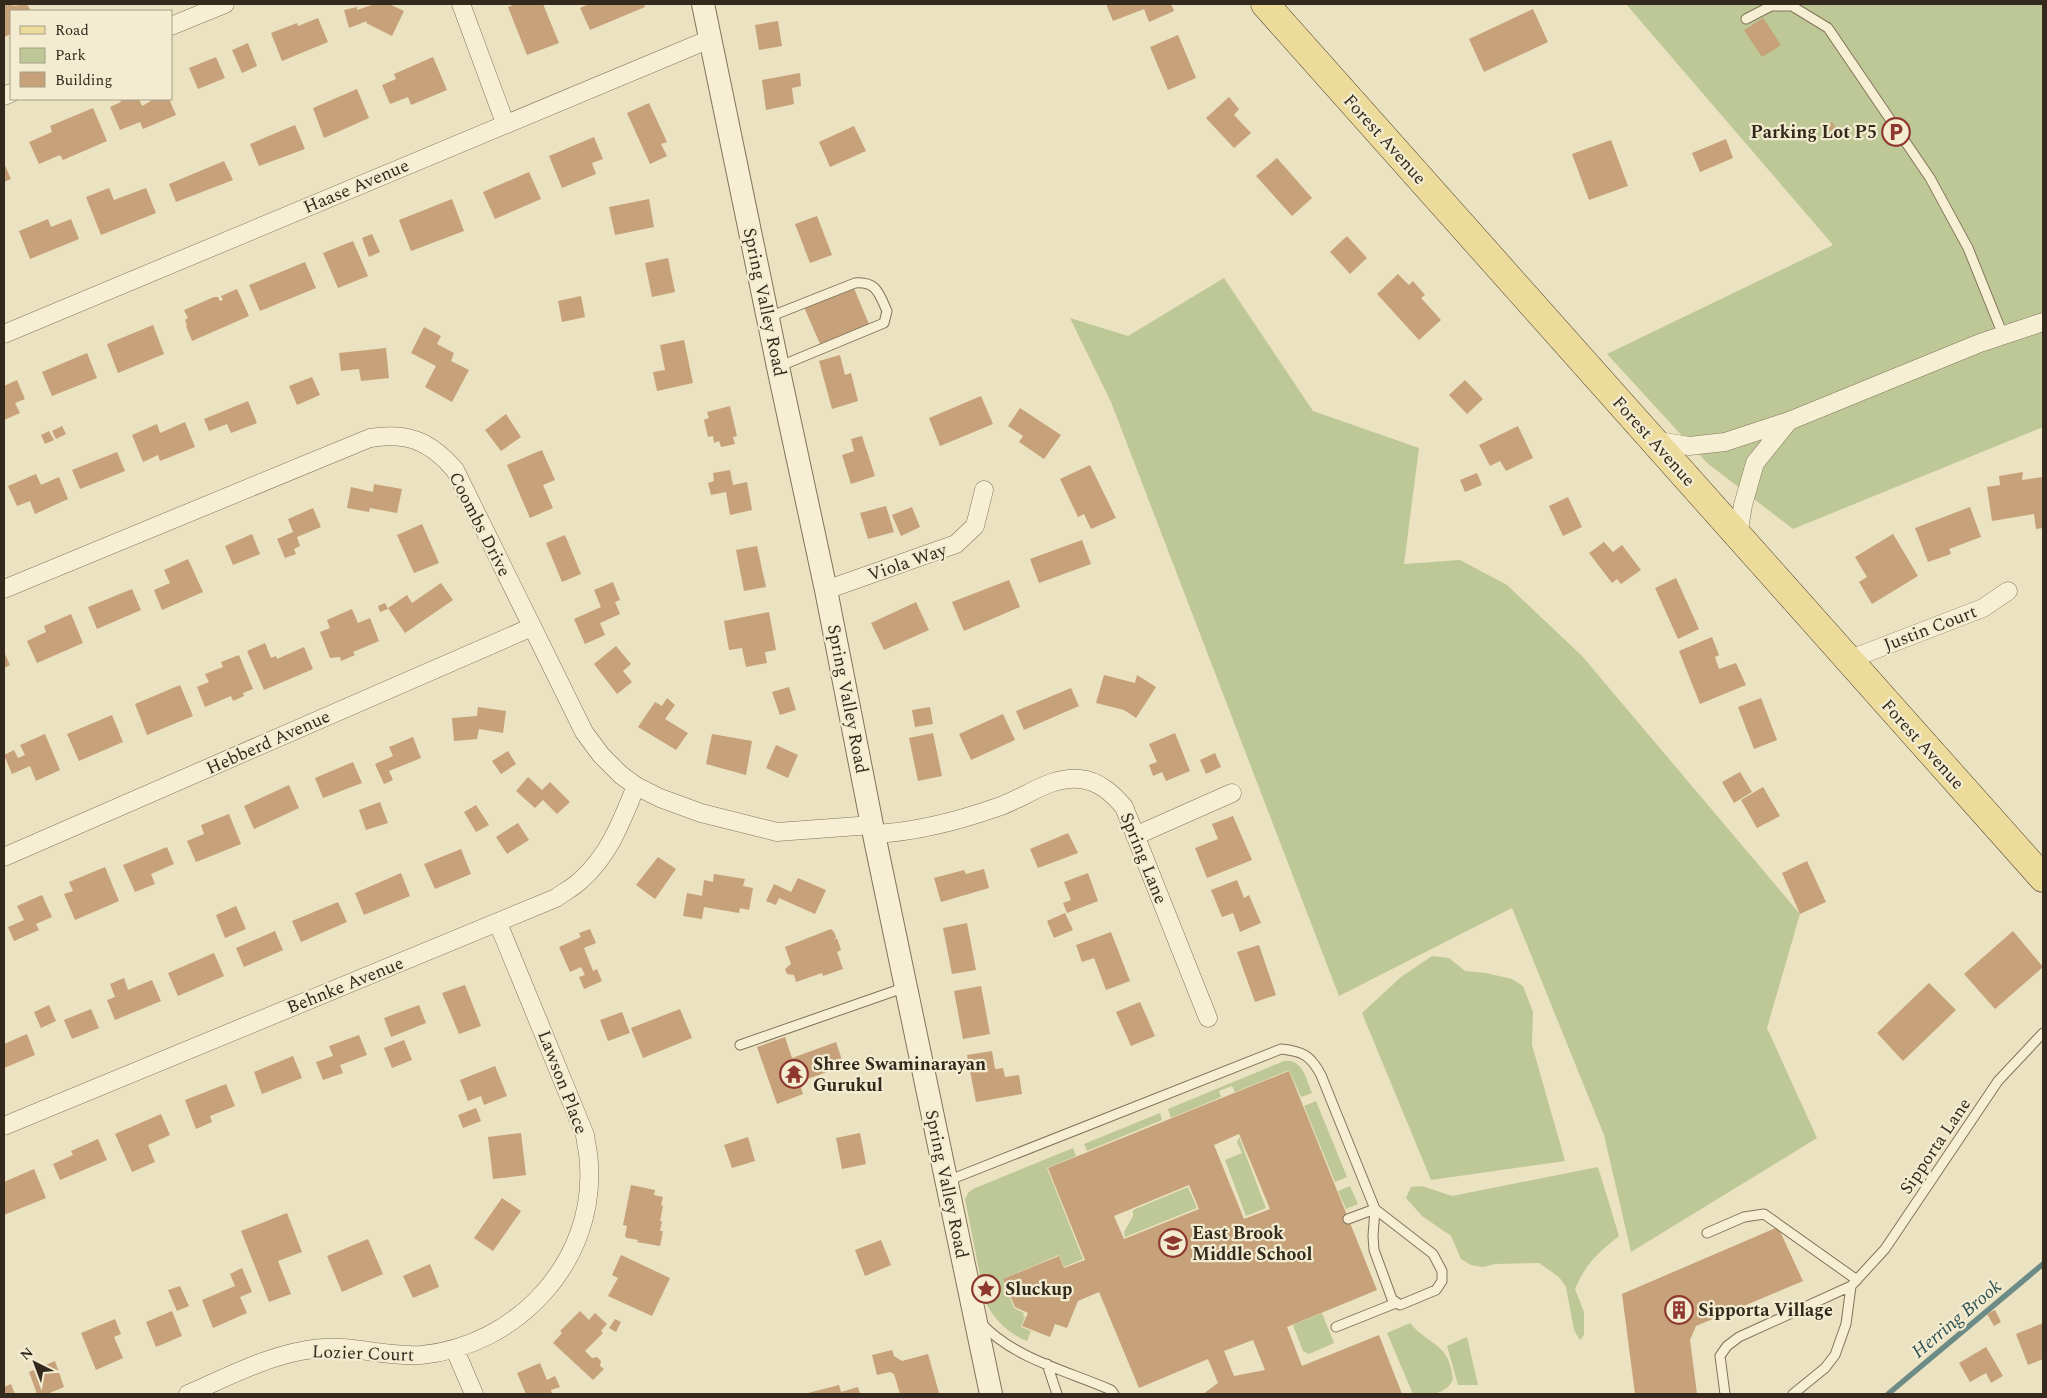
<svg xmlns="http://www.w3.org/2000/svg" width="2047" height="1398" viewBox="0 0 2047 1398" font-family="Spectral,serif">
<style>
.green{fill:#bdc896}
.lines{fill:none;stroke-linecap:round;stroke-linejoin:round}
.stream{stroke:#6c8a86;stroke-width:5.5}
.building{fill:#c6a179;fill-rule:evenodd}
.service-casing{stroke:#83745a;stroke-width:11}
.minor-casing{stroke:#83745a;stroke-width:19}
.tertiary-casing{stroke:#83745a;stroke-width:24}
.primary-casing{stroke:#51422e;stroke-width:29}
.service{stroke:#f6efd4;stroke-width:9}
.minor{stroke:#f6efd4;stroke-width:18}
.tertiary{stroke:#f6efd4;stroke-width:22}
.primary{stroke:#ecdb9b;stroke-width:28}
.labels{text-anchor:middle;stroke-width:4.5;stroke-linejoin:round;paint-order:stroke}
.poi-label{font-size:18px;font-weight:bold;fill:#332a1d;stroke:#f3ecd0;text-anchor:start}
.street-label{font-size:18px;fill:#332a1d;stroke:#f3ecd0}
.water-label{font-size:19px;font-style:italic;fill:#2d5152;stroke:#f3ecd0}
</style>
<rect width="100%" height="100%" fill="#ebe2c1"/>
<path class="green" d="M1626 4H2043V427L1793 529 1707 463 1607 354 1833 245Z
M1224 278 1313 411 1419 448 1404 564 1460 560 1507 585 1582 656 1800 914 1767 1028 1817 1138 1631 1252 1604 1135 1512 908 1339 996 1111 402 1070 318 1128 336Z
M1432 956 1449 958 1465 971 1486 973 1512 979 1523 986 1533 1012 1532 1045 1565 1161 1431 1180 1362 1013 1401 977Z
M1284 1061C1303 1059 1306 1079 1312 1093L1301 1097 1289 1070 1235 1092 1232 1086 1219 1091 1221 1097 1171 1118 1168 1109Z
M1316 1101 1347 1177 1335 1182 1304 1106Z
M1160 1113 1162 1120 1087 1151 1084 1144Z
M1239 1137 1266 1208 1246 1216 1225 1160 1242 1153 1237 1142Z
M1073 1148 1076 1156 1047 1168 1083 1259 1064 1267 1059 1255 1003 1279 1014 1308 1024 1313 1023 1316 1025 1317 1021 1327 1031 1331 1027 1341C1008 1333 994 1320 985 1301L965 1199 968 1193 973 1189Z
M1598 1167 1619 1236C1597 1254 1587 1262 1575 1289L1584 1312V1335L1580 1340 1574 1330 1566 1287 1559 1277 1539 1263 1495 1264 1483 1267 1471 1265 1461 1259 1451 1236 1422 1216 1406 1198 1411 1187 1422 1186 1452 1196Z
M1350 1186 1358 1204 1346 1209 1338 1191Z
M1188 1187 1197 1208 1125 1237 1124 1232 1133 1216V1210Z
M1322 1313 1334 1343 1309 1354 1303 1351 1293 1325Z
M1410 1323C1429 1346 1449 1342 1453 1379 1446 1396 1429 1394 1413 1394L1387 1333Z
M1467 1337 1478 1385H1458L1447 1346Z"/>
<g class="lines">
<path class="stream" d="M1888 1394 2043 1264"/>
</g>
<path class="building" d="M4 4H12L13 6 27 4 31 11H11V34L4 37Z
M375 4H389L404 11 392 36 366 23 367 21 349 28 344 10 357 7V10Z
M516 4H543L559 43 527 55 508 7Z
M589 4H644L645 7 590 30 580 8Z
M1106 4H1171L1174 11 1149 22 1144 9 1113 21Z
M1533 9 1548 42 1484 72 1469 39Z
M318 18 328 42 282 61 271 33 297 23 298 26Z
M1763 18 1781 45 1762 57 1744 30Z
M778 21 782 46 759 50 755 25Z
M1178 35 1196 78 1168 90 1150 47Z
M248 43 257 66 242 73 232 50Z
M216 57 225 78 198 89 189 68Z
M433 57 447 90 411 105 408 97 390 104 382 85 396 79 394 74Z
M800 73 801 86 792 88 794 104 766 110 762 80Z
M357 89 369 118 324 138 313 108Z
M1229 97 1239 109 1234 115 1251 133 1234 148 1206 118Z
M120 99H139L142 106 151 101 150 99H169L176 115 143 129 140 122 120 130 110 107 121 102Z
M649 103 667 142 661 144 667 156 650 164 627 113Z
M93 108 107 141 63 160 60 155 39 164 29 142 52 132 50 126Z
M1832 122 1836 128 1831 132 1827 126Z
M295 125 305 149 259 166 250 144Z
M854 126 866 151 830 167 819 142Z
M594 137 603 159 592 163 596 174 562 188 549 156Z
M1726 139 1733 158 1700 172 1692 153Z
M1611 140 1628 186 1589 200 1572 154Z
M1277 158 1312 198 1292 216 1256 176Z
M224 161 233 180 176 202 169 184Z
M4 163 11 179 4 182Z
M529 172 541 199 495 219 483 192Z
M109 188 114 200 146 188 156 213 101 235 86 197Z
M452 199 464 231 411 251 399 220Z
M649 199 654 227 615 235 609 207Z
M817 216 832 255 810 263 795 224Z
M48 219 51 227 71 219 79 239 30 259 19 231Z
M372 234 380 252 369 257 362 238Z
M1347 236 1367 258 1350 274 1330 252Z
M353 241 368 276 338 288 323 253Z
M668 258 675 292 652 297 645 263Z
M305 262 316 288 260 311 249 285Z
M1398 274 1409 285 1413 281 1425 295 1421 298 1441 320 1419 340 1377 294Z
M853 286 869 324 820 344 804 307Z
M237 289 249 316 192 341 186 326 187 325 185 320 188 318 184 310 214 297H218L220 301 223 300 221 296Z
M581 296 585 317 562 322 558 301Z
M153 325 164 354 118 373 107 344Z
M424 327 441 336 437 344 454 353 451 361 469 370 452 402 425 387 436 366 411 353Z
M684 340 693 383 657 391 653 372 665 370 660 345Z
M386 348 389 378 361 381 359 369 341 371 339 353Z
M87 353 97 378 52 396 42 372Z
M840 355 845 375 851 373 858 401 832 409 819 361Z
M312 377 320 395 297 405 289 386Z
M17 380 25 399 15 403 20 413 4 420V386Z
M1465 380 1483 399 1467 414 1449 395Z
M981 396 993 424 940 446 929 418Z
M248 401 257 423 231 433 227 424 209 431 204 419Z
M730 406 737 436 733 437 735 444 721 447 719 441 714 443 713 436 708 437 704 420 709 418 707 412Z
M1020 408 1061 435 1044 459 1019 442 1023 436 1008 426Z
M506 414 521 437 501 451 485 430Z
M185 422 195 447 160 461 158 455 143 462 132 435 157 424 160 433Z
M62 426 66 434 56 439 52 431Z
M1518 426 1533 458 1506 471 1500 461 1490 466 1479 445Z
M49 431 54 440 45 444 41 435Z
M862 436 875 476 851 484 842 455 854 451 851 439Z
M542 450 555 480 543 485 553 508 530 518 507 465Z
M117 452 125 471 80 489 72 470Z
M1090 465 1116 518 1091 529 1084 514 1078 517 1060 479Z
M730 470 733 485 747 482 752 510 730 515 726 492 711 495 708 483 714 481 713 473Z
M2023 472 2022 480 2043 477V528L2036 529 2034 514 1992 521 1987 487 2000 485 1999 476Z
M1477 473 1482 485 1465 492 1460 480Z
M36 474 41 485 59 477 68 499 35 514 30 501 17 506 8 486Z
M374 484 402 489 397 513 370 508 369 512 347 508 351 487 373 492Z
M1568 497 1582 527 1563 536 1549 506Z
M886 506 894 532 868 539 860 513Z
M912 507 920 527 901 536 892 515Z
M1970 507 1981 537 1949 549 1951 554 1928 562 1915 528Z
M313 508 321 527 297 537 300 546 294 549 296 554 285 558 277 539 293 532 288 519Z
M422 524 439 563 414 573 397 535Z
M252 534 260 554 233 565 225 546Z
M1893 534 1918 576 1872 604 1859 582 1867 577 1855 557Z
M565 535 581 574 562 582 546 543Z
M1082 540 1091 564 1039 583 1030 559Z
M1604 542 1613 552 1622 545 1641 570 1621 584 1617 579 1612 583 1589 553Z
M757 546 766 587 744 591 736 550Z
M188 559 203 592 162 610 154 590 170 583 164 570Z
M1676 578 1699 629 1678 639 1655 588Z
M1009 580 1020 607 964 631 952 602Z
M613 582 620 600 615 602 620 614 600 623 605 635 585 644 574 619 601 607 594 590Z
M441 583 453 600 405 633 388 608 407 595 412 603Z
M132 589 141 610 97 629 88 607Z
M916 602 929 630 884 650 871 623Z
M385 603 388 609 380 612 378 606Z
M352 609 358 623 370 618 379 641 353 652 355 655 341 661 340 657 330 658 320 632 330 628 327 620Z
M769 612 776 650 765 652 767 663 746 667 742 648 729 650 724 621Z
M71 614 83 643 37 663 27 641 46 632 44 626Z
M1712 637 1719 655 1715 657 1719 669 1736 663 1746 685 1700 704 1679 651Z
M265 643 271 658 276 656 277 659 304 647 313 669 264 690 247 651Z
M616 646 631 664 623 671 632 682 617 694 594 664Z
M4 652 10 665 4 668Z
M239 655 253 689 243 693 244 696 233 701 231 696 205 707 197 687 209 682 205 674 223 667 221 662Z
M1104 675 1135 683 1137 675 1156 687 1136 718 1124 710 1096 703Z
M180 685 193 716 147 735 135 704Z
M789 687 796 710 780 715 772 692Z
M1071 688 1079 706 1024 730 1016 711Z
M667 698 675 705 665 719 688 733 676 750 638 727 655 702 662 706Z
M1761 698 1777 740 1754 749 1738 707Z
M478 707 506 711 503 733 479 729 477 739 454 741 452 718 477 716Z
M930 707 933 724 915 727 912 710Z
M1003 714 1015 740 971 760 959 734Z
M112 715 123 742 79 761 67 734Z
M933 733 942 776 918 781 909 738Z
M1175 733 1190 771 1166 781 1162 772 1153 776 1149 765 1157 762 1149 744Z
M45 734 60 770 36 781 30 766 12 774 4 755 14 750 18 758 25 755 20 745Z
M712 734 752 741 746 775 706 764Z
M413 737 421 758 389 771 393 780 384 784 375 764 393 756 389 747Z
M776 745 798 755 788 778 766 768Z
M508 751 516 764 501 774 492 761Z
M1215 753 1221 767 1206 774 1200 760Z
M353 762 362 783 323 798 315 778Z
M1740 772 1752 792 1734 803 1722 782Z
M528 777 542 790 550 782 570 802 557 814 543 800 535 808 516 791Z
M289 785 299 808 254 829 244 806Z
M1763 787 1780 816 1757 828 1741 800Z
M380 802 388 823 366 830 359 810Z
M476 805 489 825 476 832 464 812Z
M229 814 241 844 196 862 187 841 204 834 201 825Z
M1233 816 1252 860 1207 878 1195 848 1218 839 1212 824Z
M518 823 529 840 507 854 496 837Z
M1068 833 1078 853 1038 868 1030 849Z
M167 847 174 864 151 874 155 884 135 892 123 865Z
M461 849 471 874 435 889 424 864Z
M658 857 676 869 655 899 636 885Z
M1807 861 1826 902 1800 914 1782 873Z
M105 867 119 901 75 920 64 894 73 891 69 882Z
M984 869 989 888 941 902 934 878 964 870 966 874Z
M401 873 410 896 364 915 355 893Z
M1088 873 1098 901 1067 913 1063 903 1071 900 1064 882Z
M714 874 745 879 743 886 753 888 749 910 740 908 739 913 704 907 702 919 683 916 687 893 702 896 704 880 713 882Z
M798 878 826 890 815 914 779 898 776 905 766 901 774 884 791 892Z
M1237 880 1244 898 1249 895 1261 923 1240 932 1233 913 1222 917 1211 890Z
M42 895 52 917 36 924 39 930 14 941 8 927 24 920 17 906Z
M338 902 347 922 301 942 292 921Z
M236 906 246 929 225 938 216 915Z
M1065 913 1073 930 1054 938 1047 921Z
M967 923 976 970 952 974 943 928Z
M590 929 596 943 584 948 593 971 597 969 602 981 584 989 579 977 585 975 581 967 570 972 559 947 581 937 579 933Z
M831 929 834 932 836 937 834 940 837 938 841 950 837 952 843 969 823 976 822 973 796 982 794 975 787 974 785 969 791 964 785 947Z
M275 931 283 950 244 967 236 948Z
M2013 931 2043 967 1995 1009 1964 974Z
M1111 932 1130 981 1106 990 1094 958 1082 962 1076 945Z
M1259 945 1276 995 1255 1002 1237 952Z
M214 953 224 976 178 996 168 973Z
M124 978 128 990 152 980 161 1001 115 1020 107 1000 115 997 110 984Z
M1929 983 1956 1010 1903 1061 1877 1033Z
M465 985 481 1026 459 1034 442 993Z
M981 986 990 1034 963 1039 954 991Z
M1140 1002 1155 1036 1131 1046 1116 1012Z
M49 1005 56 1021 41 1028 34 1012Z
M419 1005 426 1023 391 1037 384 1018Z
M91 1009 99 1028 72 1039 64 1020Z
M680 1009 692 1038 643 1058 631 1028Z
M622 1012 630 1033 608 1041 600 1020Z
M27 1034 35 1055 4 1068V1044Z
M359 1035 367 1055 340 1065 343 1073 323 1080 316 1062 333 1056 329 1046Z
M785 1037 792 1058 836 1042 844 1066 799 1082 803 1094 777 1104 757 1047Z
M404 1040 412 1060 392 1068 384 1048Z
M992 1051 995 1069 1003 1068 1005 1077 1019 1075 1022 1094 976 1102 967 1055Z
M293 1056 302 1078 262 1094 254 1072Z
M495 1066 507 1096 484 1105 481 1096 468 1101 460 1080Z
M1289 1071 1377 1290 1287 1327 1302 1366 1379 1335 1402 1394H1203L1218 1383 1208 1359 1139 1388 1099 1292 1078 1301 1067 1328 1055 1324 1050 1337 1022 1326 1028 1313 1015 1307 1003 1279 1059 1256 1064 1268 1085 1260 1048 1168ZM1239 1134 1270 1209 1244 1219 1214 1145ZM1189 1185 1199 1209 1124 1239 1114 1216ZM1253 1340 1265 1370 1234 1376 1224 1351Z
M226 1084 235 1106 210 1116 212 1122 196 1129 185 1100Z
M476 1108 481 1121 463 1128 458 1115Z
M161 1114 170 1135 148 1145 155 1162 132 1172 115 1134Z
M521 1133 526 1175 493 1179 488 1137Z
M860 1133 866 1164 842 1169 836 1138Z
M748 1137 755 1161 732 1168 724 1145Z
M98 1139 107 1160 60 1180 53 1164 73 1155 71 1151Z
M34 1169 46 1198 4 1215V1182Z
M631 1185 655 1190 654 1195 663 1197 661 1205 663 1206 660 1221H662L660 1231H663L660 1246 637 1242 638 1240 627 1238 625 1236 627 1226 623 1225Z
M502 1198 521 1211 493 1251 474 1238Z
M287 1213 302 1252 278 1261 291 1294 269 1302 241 1231Z
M1778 1227 1803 1281 1696 1326 1690 1340 1697 1394H1635L1622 1294Z
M368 1239 383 1274 342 1292 327 1256Z
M881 1240 891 1265 865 1276 855 1250Z
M621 1255 670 1278 652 1316 608 1296 618 1278 612 1275Z
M430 1264 439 1287 413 1298 403 1276Z
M242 1268 252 1292 240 1297 247 1313 213 1328 202 1300 235 1286 230 1274Z
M180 1286 189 1306 177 1311 168 1290Z
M1995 1310 2001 1322 1994 1326 1987 1314Z
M172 1311 182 1336 156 1347 146 1322Z
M580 1311 589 1320 595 1313 607 1324 601 1331 603 1333 585 1351 592 1358 597 1357 601 1361 600 1366 604 1369 593 1380 553 1343 562 1333 560 1331Z
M115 1319 121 1334 114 1337 123 1358 96 1370 81 1333Z
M615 1319 621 1322 616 1332 609 1328Z
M2043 1323V1359L2028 1365 2016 1334Z
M1986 1347 2003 1376 1991 1383 1986 1373 1970 1382 1959 1363Z
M892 1350 894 1356 902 1361 928 1354 939 1393 900 1394 894 1374 890 1372 877 1375 872 1355Z
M55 1361 64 1387 47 1394H37L29 1372Z
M540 1363 547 1380 555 1376 560 1387 551 1390 552 1394H526L517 1373Z
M11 1384 15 1394H4V1387Z
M839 1385 841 1392 858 1387 860 1394H808V1393Z"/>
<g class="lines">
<defs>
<path id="service" d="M1746 19 1771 6H1792L1828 28 1930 178 1968 248 2003 335
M769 317 855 283C877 281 879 294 887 311L884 323 778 367
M740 1045 906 987
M947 1181 1281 1049C1303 1051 1311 1056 1321 1075L1375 1209 1373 1236 1374 1250 1392 1299 1400 1305 1436 1290 1442 1281V1271L1433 1254 1375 1209
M1348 1219 1375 1209
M1707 1233 1744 1217 1764 1214 1857 1280
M982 1324C1015 1359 1068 1371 1111 1390L1114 1394
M1336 1327 1396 1303
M1047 1364 1057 1394
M1725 1394 1720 1356 1727 1346 1739 1337 1851 1286
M1793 1394 1825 1368 1835 1355 1846 1324 1851 1286 1885 1249 1998 1081 2043 1033"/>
<path id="minor" d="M461 4 505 123
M171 26 225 4
M4 96 11 93
M4 334 710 39
M1653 440 1689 446 1725 442 1789 421 1980 343 2043 322
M1738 536 1743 505 1755 463 1788 422
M4 589 370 438C408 432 430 441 455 470L584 732 601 755 621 775 636 786 660 798 701 813 777 832 872 825
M826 590 956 544 975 526 984 490
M1848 660 1983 608 2008 591
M874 834C916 832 958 821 998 807 1025 798 1050 776 1080 779 1099 781 1112 793 1124 807L1208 1018
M1135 836 1232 793
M4 857 532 627
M4 1126 556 898C564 892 574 887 581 880 610 854 622 820 636 786
M455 1350 474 1394
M188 1394C223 1379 263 1358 301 1351 320 1347 341 1347 361 1350 380 1353 402 1356 421 1355 517 1346 595 1262 589 1165 589 1155 586 1144 585 1135L498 923"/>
<path id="tertiary" d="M703 4 778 367 826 590 872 825 991 1394"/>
<path id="primary" d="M1265 4 2043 878"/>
</defs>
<use href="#service" class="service-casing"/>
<use href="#minor" class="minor-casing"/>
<use href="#tertiary" class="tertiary-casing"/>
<use href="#primary" class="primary-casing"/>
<use href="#service" class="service"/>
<use href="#minor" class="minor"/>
<use href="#tertiary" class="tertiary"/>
<use href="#primary" class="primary"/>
</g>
<defs>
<symbol id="parking-ring" viewBox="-11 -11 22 22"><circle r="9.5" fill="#f3ecd0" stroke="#8e372e" stroke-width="1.5"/><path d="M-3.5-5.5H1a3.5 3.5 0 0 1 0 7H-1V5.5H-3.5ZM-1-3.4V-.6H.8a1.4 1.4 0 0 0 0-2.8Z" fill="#8e372e"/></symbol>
<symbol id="temple-ring" viewBox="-11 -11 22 22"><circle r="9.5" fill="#f3ecd0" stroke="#8e372e" stroke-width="1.5"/><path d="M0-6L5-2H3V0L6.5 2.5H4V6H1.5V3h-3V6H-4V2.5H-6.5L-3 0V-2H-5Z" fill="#8e372e"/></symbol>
<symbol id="school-ring" viewBox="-11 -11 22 22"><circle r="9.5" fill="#f3ecd0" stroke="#8e372e" stroke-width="1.5"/><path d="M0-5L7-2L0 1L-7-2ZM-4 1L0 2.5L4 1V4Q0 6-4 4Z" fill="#8e372e"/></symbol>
<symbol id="sight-ring" viewBox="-11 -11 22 22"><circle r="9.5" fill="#f3ecd0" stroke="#8e372e" stroke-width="1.5"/><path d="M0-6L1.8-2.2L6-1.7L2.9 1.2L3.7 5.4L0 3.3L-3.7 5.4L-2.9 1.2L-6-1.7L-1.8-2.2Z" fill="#8e372e"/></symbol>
<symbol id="building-ring" viewBox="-11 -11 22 22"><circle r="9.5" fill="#f3ecd0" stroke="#8e372e" stroke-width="1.5"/><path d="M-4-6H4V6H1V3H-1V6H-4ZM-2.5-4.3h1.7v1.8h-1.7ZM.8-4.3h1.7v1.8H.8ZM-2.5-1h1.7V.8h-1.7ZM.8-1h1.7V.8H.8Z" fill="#8e372e"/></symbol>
</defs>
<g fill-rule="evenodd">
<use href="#parking-ring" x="1880" y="116" width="32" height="32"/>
<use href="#temple-ring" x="778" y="1058" width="32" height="32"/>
<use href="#school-ring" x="1157" y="1227" width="32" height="32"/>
<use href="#sight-ring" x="970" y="1273" width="32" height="32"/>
<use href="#building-ring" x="1663" y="1294" width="32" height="32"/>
</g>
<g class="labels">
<g class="poi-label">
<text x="1877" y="138" text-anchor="end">Parking Lot P5</text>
<text x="813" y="1070">Shree Swaminarayan<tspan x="813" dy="21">Gurukul</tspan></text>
<text x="1192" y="1239">East Brook<tspan x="1192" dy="21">Middle School</tspan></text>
<text x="1005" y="1295">Sluckup</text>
<text x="1698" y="1316">Sipporta Village</text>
</g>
<g class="street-label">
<text transform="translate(1385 139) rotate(48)" y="6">Forest Avenue</text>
<text transform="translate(356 186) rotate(-23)" y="6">Haase Avenue</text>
<text transform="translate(765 302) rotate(78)" y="6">Spring Valley Road</text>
<text transform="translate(1654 441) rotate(48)" y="6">Forest Avenue</text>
<text transform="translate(480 524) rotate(63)" y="6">Coombs Drive</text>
<text transform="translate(907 562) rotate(-19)" y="6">Viola Way</text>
<text transform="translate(1930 628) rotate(-21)" y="6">Justin Court</text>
<text transform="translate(848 699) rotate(79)" y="6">Spring Valley Road</text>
<text transform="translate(268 742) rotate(-24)" y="6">Hebberd Avenue</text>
<text transform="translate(1923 744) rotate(48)" y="6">Forest Avenue</text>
<text transform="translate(1144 858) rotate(68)" y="6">Spring Lane</text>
<text transform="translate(345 985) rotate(-22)" y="6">Behnke Avenue</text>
<text transform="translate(563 1082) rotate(69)" y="6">Lawson Place</text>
<text transform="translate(1935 1146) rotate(-56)" y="6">Sipporta Lane</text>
<text transform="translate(947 1184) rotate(78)" y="6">Spring Valley Road</text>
<text transform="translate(363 1353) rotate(2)" y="6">Lozier Court</text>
</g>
<g class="water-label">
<text transform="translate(1956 1318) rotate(-40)" y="7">Herring Brook</text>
</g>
</g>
<rect width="2047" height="1398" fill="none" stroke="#332a1d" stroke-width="10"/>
<rect x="10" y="10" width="162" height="90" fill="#f3ecd0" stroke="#a69e88"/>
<rect x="20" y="26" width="25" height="8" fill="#ecdb9b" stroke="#a69e88"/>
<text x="55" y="35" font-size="15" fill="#332a1d">Road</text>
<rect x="20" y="48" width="25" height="15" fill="#bdc896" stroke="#a69e88"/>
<text x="55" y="60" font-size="15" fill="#332a1d">Park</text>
<rect x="20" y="72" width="25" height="15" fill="#c6a179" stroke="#a69e88"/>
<text x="55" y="85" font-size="15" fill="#332a1d">Building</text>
<g transform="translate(35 1363) rotate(318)" stroke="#f3ecd0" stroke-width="4" paint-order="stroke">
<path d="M0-4L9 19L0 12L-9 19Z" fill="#332a1d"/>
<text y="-8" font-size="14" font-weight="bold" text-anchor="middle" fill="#332a1d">N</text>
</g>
</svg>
